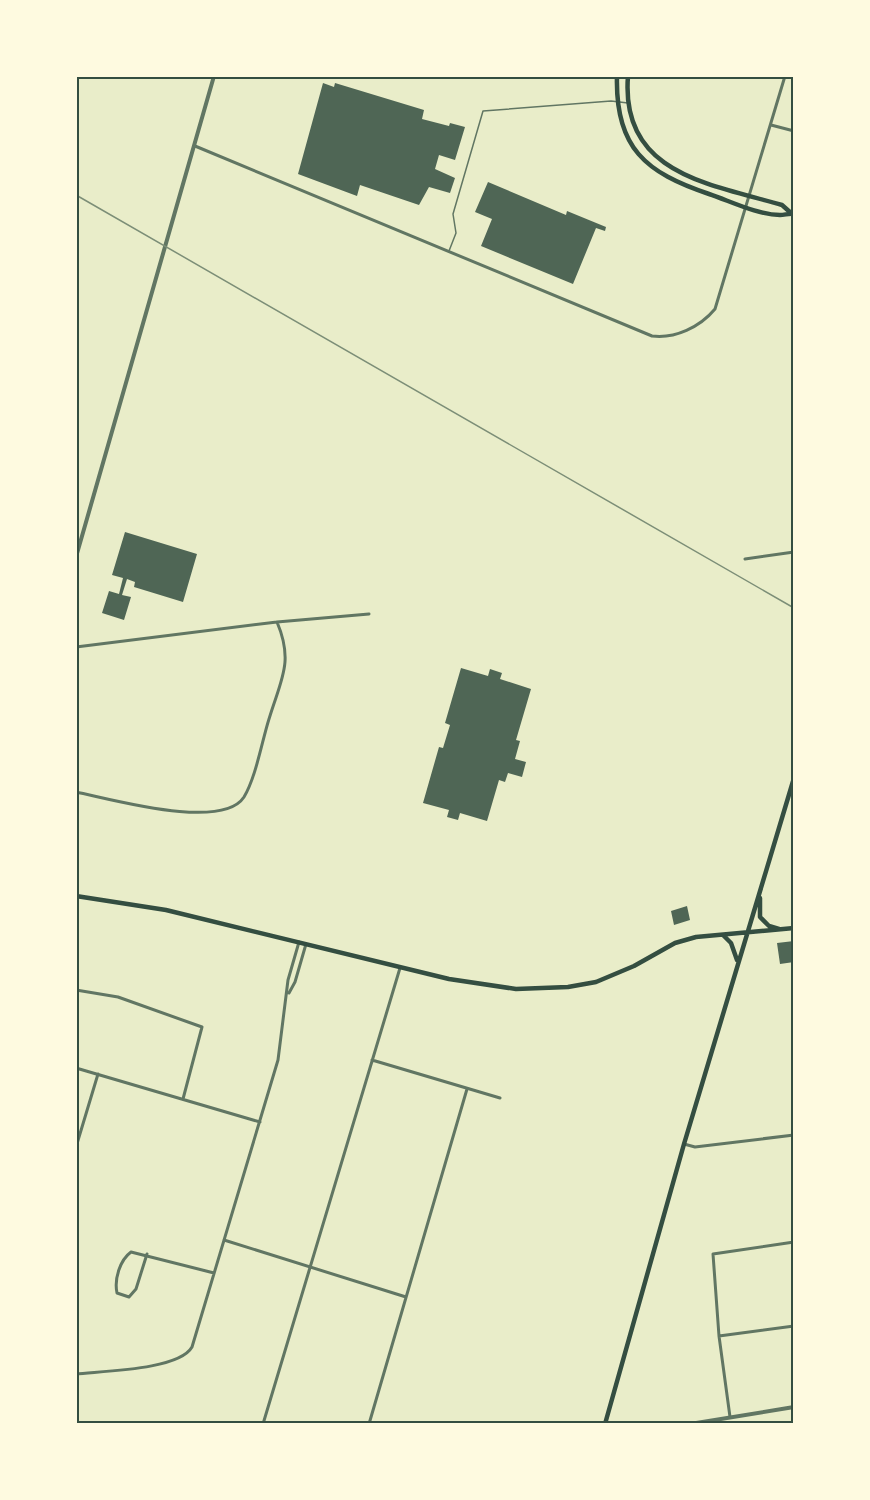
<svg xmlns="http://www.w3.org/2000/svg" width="870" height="1500" viewBox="0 0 870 1500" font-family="'PT Serif',serif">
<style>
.building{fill:#4f6655}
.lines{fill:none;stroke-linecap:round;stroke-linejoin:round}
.service{stroke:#617663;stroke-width:1.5}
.minor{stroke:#617663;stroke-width:3}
.tertiary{stroke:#617663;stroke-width:4}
.secondary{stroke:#344e41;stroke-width:4.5}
.rail{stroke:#7c8e77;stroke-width:1.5}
.neatline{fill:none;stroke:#344e41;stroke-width:2}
</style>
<rect width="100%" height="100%" fill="#e9edc9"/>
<path class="building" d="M323 83 334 87 335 83 424 110 422 119 449 126 450 123 465 127 455 160 439 155 435 169 455 178 450 193 429 187 419 205 360 185 357 196 298 174Z
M488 182 566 215 567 211 606 227 605 231 596 228 573 284 481 246 492 219 475 212Z
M125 532 197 554 183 602 134 587 135 582 127 579 122 595 131 597 124 620 102 613 109 591 119 594 123 578 112 575Z
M461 668 488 676 490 669 502 673 500 679 531 689 516 740 520 741 515 759 526 762 522 777 508 773 505 782 499 780 487 821 460 813 458 820 447 817 449 810 423 803 439 747 443 748 450 725 445 723Z
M687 906 690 920 674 925 671 911Z
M794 941V962L780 964 777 943Z"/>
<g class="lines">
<path class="service" d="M449 251 456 233 453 214 483 111 611 101 628 103"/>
<path class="minor" d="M771 125 794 131
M195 146 652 336C675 339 700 327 715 309L785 76
M745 559 794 552
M76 647 277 622 369 614
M76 792C111 799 222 831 244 797 256 777 262 741 269 719 281 679 294 662 277 622
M76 990 118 997 202 1027 183 1099
M289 993 295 982 306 944
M372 1060 500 1098
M76 1068 260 1122
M684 1144 695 1147 794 1135
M76 1147 98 1074
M224 1240 406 1297
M147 1254 136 1289 129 1297 117 1293C114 1279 120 1260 131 1252L214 1273
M719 1336 794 1326
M76 1374C102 1371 179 1370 192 1347L278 1060 288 980 299 942
M730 1417 719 1336 713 1254 794 1242
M263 1424 400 968
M369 1424 467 1089"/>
<path class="tertiary" d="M76 557 214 76
M690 1424 794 1407"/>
<path class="secondary" d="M617 76C615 148 646 173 709 194 730 201 758 215 780 215 785 215 789 213 794 214
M628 76C620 174 710 184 782 205L791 213
M76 896 166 910 449 979 516 989 568 987 596 982 634 966 675 943 696 937 794 928
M760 898V917L769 926 779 929
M723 935 731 943 737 960
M605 1424 684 1144 794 778"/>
<path class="rail" d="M76 195 794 608"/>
</g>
<rect width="870" height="1500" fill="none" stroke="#fefae0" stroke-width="156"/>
<rect x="78" y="78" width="714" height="1344" class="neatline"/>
</svg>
